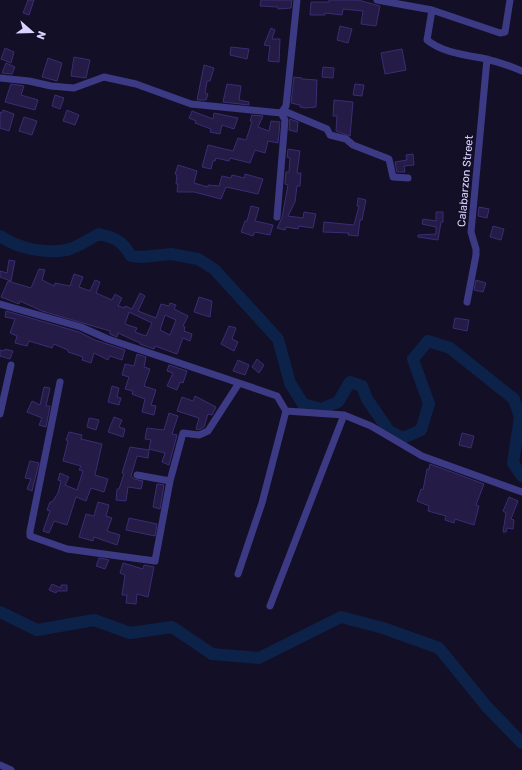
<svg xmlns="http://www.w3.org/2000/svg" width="522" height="770" viewBox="0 0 522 770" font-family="Rubik,sans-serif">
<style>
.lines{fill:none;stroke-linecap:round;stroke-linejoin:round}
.river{stroke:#0c2248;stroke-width:12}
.building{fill:#241b47;stroke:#3b2d73;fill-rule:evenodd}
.minor{stroke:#3d3a85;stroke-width:7}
.labels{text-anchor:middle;stroke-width:3;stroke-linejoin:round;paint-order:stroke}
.street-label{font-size:11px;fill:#d9d4ff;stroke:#130f26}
</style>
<rect width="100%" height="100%" fill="#130f26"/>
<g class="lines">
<path class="river" d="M0 236C17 248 44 254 66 250 77 248 89 239 99 234 116 238 122 241 131 256L142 257 171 254 198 259 214 269 278 339 290 383 303 404 321 409 338 402 350 382 362 386 367 399 389 431 403 438 421 430 429 404 413 359 428 341 450 348 514 399 520 417 513 463 522 476
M0 612 37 630 94 620 130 633 172 627 212 654 259 658 341 617 383 628 439 648 487 707 522 743"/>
</g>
<path class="building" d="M28 0H34L29 15 23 13Z
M261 0H292L291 8 278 9V7L260 6Z
M329 0H358L380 6 376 26 361 24 363 11 343 9 342 15 325 13V15H310L311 2H329Z
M340 26 352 29 348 43 337 40Z
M271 28 275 30 272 39H280L279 62 268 61 270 46 264 45Z
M231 47 249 49 247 59 230 55Z
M5 48 14 52 11 63 1 59Z
M402 49 406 70 385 74 381 53Z
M74 57 90 60 86 78 71 76Z
M48 58 62 63 57 81 42 77Z
M6 63 15 67 12 74 2 73Z
M204 65 214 68 210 81H207L205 93 208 94 206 100H197Z
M323 67 334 68 333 78 322 77Z
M294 77 302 78V79L317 80 316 107 305 108 300 107V105L291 103Z
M11 84 24 86 21 95 38 100 35 110 5 102Z
M227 84 241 86 239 100 249 102V105L223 102Z
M355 84 364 85 362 96 353 95Z
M55 95 64 98 60 109 52 106Z
M334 100 353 102 350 136 336 131 337 116H333Z
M3 110 14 114 9 131 0 128V112L2 113Z
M67 110 79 115 75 125 63 121Z
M192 111 213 119 214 113 238 118 234 129 222 125 220 134 210 132 211 129 195 123 196 121 189 118Z
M252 115 263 116 258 127 269 131 271 121 280 122 278 143 268 141 265 153 255 150 250 163 230 158 229 161 216 158 215 161H213L211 169 202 167 208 145 233 151 238 138 246 140 252 122 250 121Z
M24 117 37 121 32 135 19 131Z
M290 119 298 122 297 132 289 130Z
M288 149 300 151 297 173H301L300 186H297L295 202 288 216 303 218 304 212 316 214 313 228 299 226 298 229 286 227 285 230 277 228 282 218 288 185 285 184 286 172H289L290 158 287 157Z
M413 154 414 165 404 166 405 172H397L395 162 407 160 406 155Z
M178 165 197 171 194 183 208 187V185L219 186 222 176 231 178 232 175 244 178 245 174 263 179 258 194 226 187 221 199 194 192H177L178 184H176L177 175 175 174Z
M358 198 366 200 362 220H360L358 236 348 235 349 233 323 232 324 222 354 225 359 206H357Z
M251 206 259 208 255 221 273 225 270 235 255 232 253 236 241 232 245 221H247Z
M479 207 489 209 487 218 478 216Z
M436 212H443V222H441L438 240 418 237V235L436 234V227L422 224 423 219 436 221Z
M493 226 504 229 501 240 490 237Z
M9 260 15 261 11 281 0 277V271L7 273Z
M39 269 45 270 42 280 54 286 55 283 70 286 74 274 83 277 79 287 90 291 95 280 100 282 96 293 112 300 115 294 122 298 118 306 125 308V306L132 309 140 293 145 296 138 311 156 318 161 304 169 306 170 303 176 305 174 309 188 316 183 326 185 327 184 331 192 334 190 341 183 338 177 354 155 346 154 349 140 344V343L118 333 117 337 110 334V331L42 311 20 301 19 304 1 297 8 281 31 288ZM129 312 152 323 146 336 135 332 137 328 125 324ZM165 315 176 320 170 335 160 330Z
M476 280 486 283 483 292 474 290Z
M199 297 212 301 210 317 194 312Z
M6 311 79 332 95 340 125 350 122 360 110 356 108 360 94 353 91 363 82 360 83 357 68 352V350L54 344 52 348 29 341 27 346 15 343 17 336 10 333 15 319 5 317Z
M455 318 469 320 467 331 453 328Z
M229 326 236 328 232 339 238 342 234 351 221 344Z
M5 349 13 351 10 359 0 356V350L4 351Z
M137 354 146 357 144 367 150 369 144 386 156 390 151 405 156 406 154 415 142 412 145 399 132 394 133 391 125 389 129 377 122 375 125 364 134 366Z
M257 359 264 365 259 373 252 367Z
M238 360 249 365 245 375 233 371Z
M169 365 187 371 183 383 180 382 177 390 167 386 173 373 167 371Z
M112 386 119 388 117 397 121 398 119 405 108 402Z
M44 387 50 388 46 406H50L46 427 39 425 42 418 27 412 32 401 40 405Z
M195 396 216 407 212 415 208 414 204 427 198 430 196 429 199 418 177 411 182 397 193 401Z
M169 413 178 416 172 434 177 435 169 465 162 462 165 453 149 449 151 440 145 439 147 428 164 430Z
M114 417 122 420 119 427 125 429 123 437 108 432Z
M89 418 99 420 96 430 87 427Z
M69 432 82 435 81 439 102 444 95 475 108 479 104 492 91 488 86 501 76 497 67 525 54 521 49 533 43 531 50 511 47 510 50 502H52L58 493 61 481 58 480 60 473 69 477 65 485 77 490 83 471 79 470 81 466 63 461 68 441 66 440Z
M462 433 474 436 471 448 459 445Z
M130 447 149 450 148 458 137 456 131 476 134 479 143 481 141 489 128 487 126 501 116 500 117 489H119L124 474 122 473Z
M30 461 39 463 32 491 27 489 31 479 25 478Z
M430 464 484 484 476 505 479 506 474 525 455 519 454 523 445 520 446 516 428 511 429 506 417 501 421 489 423 490 427 469H429Z
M157 484 164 485 160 509 153 507Z
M509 497 518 501 511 519 514 520 513 529 507 528 506 532H503L506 513 503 511Z
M98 502 109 505 106 516 112 518 107 531 120 535 117 545 94 537 93 541 79 537 86 514 94 516Z
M129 518 157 524 155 536 126 530Z
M99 558 109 560 105 569 96 566Z
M123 563 143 569 144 565 154 567 148 597 137 594 136 604 126 603 127 595H122L125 575 120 573Z
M52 584 61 588V585H67V591H57L56 593 49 590Z"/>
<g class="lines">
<path class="minor" d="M377 0 432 10 427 40C443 53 466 55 486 59 499 62 510 66 522 71
M432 10 500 33 505 32 510 0
M0 78 29 81 51 86 74 88 104 77 136 84 191 104 281 113 286 106 297 0
M284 111 327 129 330 135 346 139 353 145 389 159 393 177 408 178
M277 217 285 120 281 113
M467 302 476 255V249L471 232 487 59
M0 304 81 327 108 339 239 383 208 431 199 435 183 433 170 481 137 475
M60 382 30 531V536L67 549 155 561 170 481
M239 383 277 396 286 411 344 415 371 426 422 456 522 492
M0 414 11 365
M238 574 262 503 286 411
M270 606 344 415
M0 765 11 770"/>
</g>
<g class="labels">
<g class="street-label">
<text transform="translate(465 181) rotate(-85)" y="4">Calabarzon Street</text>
</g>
</g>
<g transform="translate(32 32) rotate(110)" stroke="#130f26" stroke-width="3" paint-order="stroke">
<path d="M0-3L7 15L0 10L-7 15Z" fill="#d9d4ff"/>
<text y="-6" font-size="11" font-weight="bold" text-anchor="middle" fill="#d9d4ff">N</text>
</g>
</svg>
